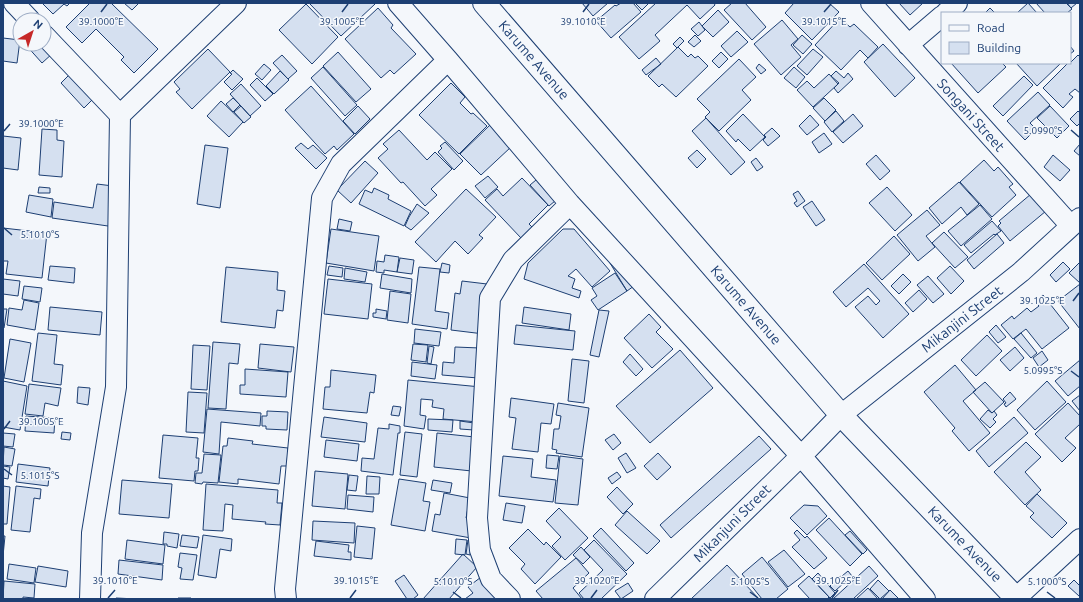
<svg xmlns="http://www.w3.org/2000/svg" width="1083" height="602" viewBox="0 0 1083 602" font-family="Ubuntu,sans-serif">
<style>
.building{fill:#d5e0f0;stroke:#1d3f73}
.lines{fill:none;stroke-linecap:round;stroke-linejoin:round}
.minor-casing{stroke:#1d3f73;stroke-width:22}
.secondary-casing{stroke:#1d3f73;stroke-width:24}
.minor{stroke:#f4f7fb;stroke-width:20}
.secondary{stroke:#f4f7fb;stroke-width:22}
.ticks{fill:none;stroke:#1d3f73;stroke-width:1.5}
.labels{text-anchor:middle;stroke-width:3;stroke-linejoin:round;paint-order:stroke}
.street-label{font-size:14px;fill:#1d3f73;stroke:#f4f7fb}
.ticks-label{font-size:10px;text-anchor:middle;fill:#1d3f73;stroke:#f4f7fb;stroke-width:3;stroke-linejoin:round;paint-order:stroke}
</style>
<rect width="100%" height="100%" fill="#f4f7fb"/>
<path class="building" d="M42 3H70L67 6 64 4 53 14Z
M90 3H111L158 49 134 73 121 60 124 57 96 29 82 43 66 27Z
M124 3H139L132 10Z
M309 3H374L375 4 341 36Z
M582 3H608L593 16Z
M621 3H633L641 12 611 38 596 21 615 5 616 6Z
M635 3H649L642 10Z
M656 3H714L715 5 700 19 687 5 655 35 660 41 639 59 619 37Z
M732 3H745L766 27 752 40 724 10Z
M794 3H829L839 12 812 40 785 13Z
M899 3H923L910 15Z
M1028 3 1037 13H1017Z
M1036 3H1066L1072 9 1067 13H1045Z
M1067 3H1077L1071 8Z
M306 4 338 37 312 64 279 30Z
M378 8 393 25 391 28 416 54 394 74 390 70 381 78 345 39Z
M990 8 995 13H985Z
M718 10 729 22 713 37 702 26Z
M840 18 850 27 854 24 878 47 868 58 860 50 841 70 815 45Z
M782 20 798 39 791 45 801 57 781 75 754 44Z
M699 22 705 30 698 36 691 29Z
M737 31 748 42 731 57 721 46Z
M695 35 701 41 694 47 688 42Z
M802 35 812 44 803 54 793 45Z
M680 37 684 41 677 48 673 44Z
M3 38 20 40 17 63 3 61Z
M25 44H44L53 53 42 63Z
M883 44 915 78 895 97 864 62Z
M1070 46 1074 51 1070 54Z
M678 47 688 57 691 54 695 58 698 56 708 66 676 97 662 84 659 87 648 76Z
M208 49 230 72 192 109 176 92 180 89 174 82Z
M813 49 823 57 807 75 797 66Z
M338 52 371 89 356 102 323 66Z
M721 52 728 59 719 68 712 61Z
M282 55 297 71 288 79 273 63Z
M1078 55 1080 57V93L1075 89 1069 94 1073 97 1063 108 1043 88 1068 63 1069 64Z
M656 58 661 64 646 75 642 70Z
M739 59 756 77 742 90 751 100 719 131 705 117 710 112 697 99Z
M951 63H1002L1006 67 978 93Z
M1016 63H1061L1037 86Z
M264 64 271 70 262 80 255 74Z
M759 64 766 70 761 74 756 68Z
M323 67 357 105 345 116 311 78Z
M794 67 805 77 796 88 784 78Z
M233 70 243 79 232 90 224 82 232 74 230 73Z
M280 71 289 80 274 94 266 86Z
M836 71 844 78 848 73 853 79 838 93 834 88 839 83 831 76Z
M71 73 94 98 84 108 61 83Z
M829 74 838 84 813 107 797 90 807 81 814 88Z
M1024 76 1033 85 1003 116 993 106Z
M257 78 273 94 265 101 250 85Z
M451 83 465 97 460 103 471 114 473 113 487 126 459 154 419 115Z
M241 84 261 106 250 116 230 94Z
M311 86 354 134 337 150 334 146 325 154 285 110Z
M1038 92 1050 105 1030 123 1036 129 1025 140 1007 121Z
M233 98 240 105 233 112 226 104Z
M824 98 836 110 825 121 813 108Z
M221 101 243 122 229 137 207 116Z
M241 106 251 117 244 123 234 112Z
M358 106 370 119 355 134 343 121Z
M1050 106 1069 126 1057 138 1037 118Z
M836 111 844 121 832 132 824 122Z
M1078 111 1080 113V123L1077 126 1070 119Z
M743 114 765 137 750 151 738 139 736 142 726 131Z
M853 114 863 126 843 143 833 132Z
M810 115 819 125 807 135 799 126Z
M706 118 745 162 731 175 692 131Z
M490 125 511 147 481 175 460 154Z
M772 128 780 136 768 146 763 140 766 137 764 135Z
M42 129 57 130V140L64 141 62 177 39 175Z
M399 130 427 160 435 152 452 169 431 189 437 195 425 206 403 182 401 183 378 158 388 149 383 144Z
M824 133 832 144 819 153 812 142Z
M3 136 21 138 18 170 3 168Z
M445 142 463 161 454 170 438 152 442 148 440 146Z
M301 143 308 149 313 145 327 158 316 169 295 148Z
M1080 144V156L1074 151Z
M205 145 228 148 220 208 197 204Z
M697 150 706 159 697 168 688 158Z
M876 155 890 171 880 180 866 164Z
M1053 155 1070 170 1060 181 1044 167Z
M756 158 763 167 757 171 751 162Z
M984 160 994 171 998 167 1013 184 1009 187 1016 195 992 217 960 182Z
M365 161 378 173 351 203 337 190Z
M488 176 498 187 485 198 475 186Z
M522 178 548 205 529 224 532 227 521 238 485 200 497 189 503 196Z
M536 180 555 201 549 206 530 185Z
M959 182 979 204 967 215 961 207 942 224 929 208Z
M97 184 121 187 115 227 52 218 54 202 93 208Z
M39 187 50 188V193H38Z
M887 187 912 215 895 231 869 203Z
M374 188 389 195 388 199 411 211 404 226 359 204 365 190 372 193Z
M466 189 496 217 479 235 483 238 468 254 455 241 436 262 415 242Z
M798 191 805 201 797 207 794 203 797 201 793 194Z
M1031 194 1046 211 1010 241 998 226 1001 223 999 221Z
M29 195 53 199 51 217 26 212Z
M812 201 825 220 816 226 803 207Z
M417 204 429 213 411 230 405 226 409 217Z
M980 205 992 219 961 246 948 231Z
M927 210 940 225 926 236 935 247 918 261 897 235Z
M339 219 352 222 350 231 337 229Z
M992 221 1001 231 995 235 994 234 971 253 964 245Z
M3 228 47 233 42 278 6 274 8 261H3Z
M331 229 379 236 374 271 326 263Z
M563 229H574L610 271 592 287 576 269 568 276 575 279 572 288 581 291 579 298 524 279 528 263Z
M944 232 968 257 955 268 932 243Z
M997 234 1004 243 974 269 967 260Z
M894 236 910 254 882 280 866 263Z
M385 255 399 257 397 272 384 270V273L376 272 377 261 384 262Z
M400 258 414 260 412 274 397 272Z
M617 259 634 286 627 291 610 263Z
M1063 262 1070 269 1056 282 1050 275Z
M442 263 450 265 449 273 440 272Z
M1079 263 1080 264V283L1069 273Z
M864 264 909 314 883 338 855 307 868 296 876 305 880 301 868 288 846 307 833 292Z
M50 266 75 268 74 283 48 280Z
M329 266 343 268 342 277 327 275Z
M950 266 964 281 951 294 937 278Z
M226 267 278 272 277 290 285 291 283 311 277 310 275 328 221 322Z
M419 267 440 269 435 311 449 313 447 329 412 324Z
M345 268 367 272 365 282 344 279Z
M615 273 627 291 598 310 591 300 597 296 592 288Z
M382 274 412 279 411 293 380 288Z
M903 274 911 282 899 294 891 286Z
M928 276 944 294 933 303 917 285Z
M3 279 20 281 18 296 3 294Z
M328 279 372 284 368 319 324 314Z
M462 281 487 284 484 334 451 330 455 293 460 294Z
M1080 284V329L1058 301Z
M24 286 42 288 40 302 22 299Z
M919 290 927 299 913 312 905 303Z
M390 291 411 294 408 323 387 320Z
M1043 295 1069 328 1042 349 1026 329 1013 339 1001 325 1012 316 1014 319 1027 308 1031 312 1039 306 1035 302Z
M24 300 39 303 35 330 7 325 9 308 22 310Z
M50 307 102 312 100 335 48 330Z
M524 307 571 314 569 330 522 323Z
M3 309H7L4 328H3Z
M376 309 387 311 386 319 373 317V313H376Z
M599 310 609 311 599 357 590 355Z
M649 314 661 327 656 332 673 349 652 368 624 338Z
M516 325 575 331 573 350 514 344Z
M996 325 1006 337 998 343 989 332Z
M415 329 441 332 439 346 414 343Z
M38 333 57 335 54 364 63 365 61 385 32 381Z
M1021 333 1037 353 1031 358 1014 339Z
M987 335 1002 351 976 376 961 360Z
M10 339 31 343 24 382 4 378Z
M213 342 240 344 238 364 229 363 226 409 208 408Z
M260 344 294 347 291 372 258 368Z
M413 344 428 345 426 362 411 360Z
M193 345 210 346 207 390 191 389Z
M429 346 434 347 431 364 427 363Z
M455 347 480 348 478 378 442 375 443 362 454 363Z
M1015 347 1024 358 1010 371 1000 360Z
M680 350 713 388 650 443 616 406Z
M1042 351 1048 360 1039 367 1033 358Z
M630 354 643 369 636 376 623 362Z
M572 359 589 361 584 403 568 401Z
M1080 360V386L1068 396 1055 381Z
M412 362 437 365 435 379 411 376Z
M955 365 976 390 963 401 990 433 969 451 952 431 955 428 924 392Z
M245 369 288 372 286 397 240 394V385H245Z
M331 370 376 375 374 393 370 392 367 413 323 409 325 387H330Z
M408 380 481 387 478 422 443 419 444 409 432 407 433 400 421 399 420 415 426 416 424 429 404 426Z
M3 381 27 386 20 430 3 427Z
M1047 381 1066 402 1035 430 1017 410Z
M985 382 1004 402 992 413 973 392Z
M29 384 61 388 58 406 45 403 43 416 25 414Z
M78 387 90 388 88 405 77 403Z
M188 392 207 393 204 433 186 432Z
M1010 392 1016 399 1006 407 1004 404 1006 403 1003 399Z
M1080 395V411L1072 401Z
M511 398 554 404 551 424 541 423 538 452 512 449 516 418 509 417Z
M558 403 589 408 582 457 556 453 557 450 552 449 554 429H559L561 416 556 415Z
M1068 403 1080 416V424L1065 438 1076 448 1062 462 1035 434Z
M393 406 401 407 399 416 391 415Z
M207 409 261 413 260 426 221 422 219 454 203 452Z
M988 410 992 413 994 411 997 415 993 419 996 422 990 428 980 419Z
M267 411 288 412 287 430 266 429V426H262V416H267Z
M26 416 55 418 54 433 25 431Z
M324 417 367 423 365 442 321 437Z
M1014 417 1028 433 989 467 976 451Z
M428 419 453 420 452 432 428 430Z
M460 421 474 423V430L460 429Z
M389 424 400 426V433H398L393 475 361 471 362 458 374 459 378 428 389 429Z
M62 432 71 433 70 440 61 439Z
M405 432 422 434 417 477 400 475Z
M3 433 15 434 13 447 3 446Z
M437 433 484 438 481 472 434 467Z
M614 434 621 443 613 450 605 440Z
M163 435 198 438 196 458H199L198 471H195L194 481 159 478Z
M759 436 771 449 671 538 660 525Z
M228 438 253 441 252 444 288 448 287 466H281L279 484 238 479V484L219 482 223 446H227Z
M326 440 359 444 357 461 324 457Z
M1026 442 1041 457 1025 472 1041 490 1025 505 994 472Z
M4 447 15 449 12 466 3 465Z
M626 453 636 468 627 473 618 458Z
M658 453 671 467 657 480 644 466Z
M204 454 221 455 218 483 203 482 202 484 195 483 196 473H202Z
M547 455 559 456 557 469 546 468Z
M503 456 533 459 531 477 556 480 553 502 499 496Z
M560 456 583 459 578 505 555 503Z
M18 464 50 468 48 486 16 482Z
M3 466 10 467 8 479 3 478Z
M315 471 348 474 345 509 312 506Z
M617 472 621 477 612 484 608 478Z
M349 475 358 476 356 491 347 490Z
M367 476 380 477 379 494H366Z
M399 479 426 483 423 501 430 502 425 531 391 525Z
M122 480 172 484 169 518 119 514Z
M433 480 452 483 450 493 431 490Z
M206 484 278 490 277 503H282L280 525 265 524 266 522 232 519 233 505 225 504 223 531 203 530Z
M3 486 10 487 7 524H3Z
M16 486 41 489 40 499 34 498 30 532 11 530Z
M617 487 633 504 623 514 607 497Z
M444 493 470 498 466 518 474 519 471 538 432 531 435 514 440 515Z
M1037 494 1067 523 1052 538 1030 517 1034 513 1026 506Z
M348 495 374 497 373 512 347 509Z
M506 503 525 506 522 523 503 520Z
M804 505 818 506 827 516 807 535 790 518Z
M559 508 588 538 565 560 552 546 561 537 546 521Z
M627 511 660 541 647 554 615 525Z
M829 518 862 554 850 566 816 530Z
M313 521 355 523 354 543 312 540Z
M357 526 375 528 372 559 354 557Z
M601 528 634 563 626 571 593 536Z
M528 529 544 545 546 542 561 557 535 584 521 569 525 564 509 548Z
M797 530 805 538 807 536 827 558 814 569 792 547 800 540 794 533Z
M850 531 867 550 863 554 845 535Z
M164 532 179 534 177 548 167 546V544H163Z
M182 535 199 537 197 548 180 546Z
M203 535 232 539 231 551 220 549 216 578 198 575Z
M3 536H5L3 556Z
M456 539 467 540 465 555 455 554Z
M127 540 165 545 163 564 125 559Z
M468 540 472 541 470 555 466 554Z
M594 540 627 574 601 599H584L579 593 603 570 584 550Z
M316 541 349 545 348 552H351V560L314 556Z
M581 547 590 557 583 564 573 555Z
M784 550 805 574 788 587 768 562Z
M180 553 197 555 193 580 180 579 182 568 178 567Z
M463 554 477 567 449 599H423Z
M762 557 788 589 776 599H762L742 574Z
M576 558 589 573 573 588 582 599H543L536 591Z
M119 560 163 565 162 580 118 574Z
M9 564 36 568 34 583 7 579Z
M727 565 759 599H691Z
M38 566 68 571 66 587 35 582Z
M869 566 878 576 853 599H833Z
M848 571 852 576 847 581 842 576Z
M818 573 835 593 830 598 812 579Z
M485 574 504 599H465L473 593 468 587Z
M404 575 418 595 413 599H407L395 581Z
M809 576 829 597 827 599H810L798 586Z
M840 576 846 581 835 591 830 586Z
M878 580 889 591 880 599 870 589Z
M1074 580 1080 586V595L1079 596 1068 586Z
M4 581 35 584 34 598 23 597V599H3Z
M628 583 633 591 621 599 615 591Z
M868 588 878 599H856Z
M890 590 899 599H882Z
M116 598 137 599H115Z
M178 598H191V599H178Z"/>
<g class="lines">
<defs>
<path id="minor" d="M14 3 30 20
M398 3 448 60 570 204 801 456 925 599
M871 3 1071 226
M946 13 957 3
M44 35 120 115 116 387 92 533 90 599
M908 45 942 16
M120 115 236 3
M1016 598 1080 539
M286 599 285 589 322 198 341 164 448 60
M510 599 491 579 480 550 477 518 490 298 513 260 570 204
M655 599 809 448 841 415 1021 272 1080 218"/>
<path id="secondary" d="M484 3 841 415 1017 599"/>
</defs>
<use href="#minor" class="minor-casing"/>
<use href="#secondary" class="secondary-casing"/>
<use href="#minor" class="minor"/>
<use href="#secondary" class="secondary"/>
</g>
<path class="ticks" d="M101 12 107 4M342 12 348 4M583 12 589 4M824 12 831 4M1071 130 1079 137M4 131 10 124M4 228 12 235M1073 301 1079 293M1071 371 1079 377M4 429 10 421M4 469 12 475M453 592 461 598M750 592 758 598M1047 592 1055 598M108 598 115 590M350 598 356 590M591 598 597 590M832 598 838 590"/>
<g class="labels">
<g class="street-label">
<text transform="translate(534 60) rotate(49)" y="5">Karume Avenue</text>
<text transform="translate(971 115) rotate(48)" y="5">Songani Street</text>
<text transform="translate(746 305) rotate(49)" y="5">Karume Avenue</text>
<text transform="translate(962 319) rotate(-38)" y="5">Mikanjini Street</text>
<text transform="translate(732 523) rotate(-45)" y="5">Mikanjuni Street</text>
<text transform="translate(965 544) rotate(46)" y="5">Karume Avenue</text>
</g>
</g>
<g class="ticks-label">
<text x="583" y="25">39.1010°E</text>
<text x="824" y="25">39.1015°E</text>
<text x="101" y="25">39.1000°E</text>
<text x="342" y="25">39.1005°E</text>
<text x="41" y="127">39.1000°E</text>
<text x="1043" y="134">5.0990°S</text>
<text x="40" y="238">5.1010°S</text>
<text x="1042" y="304">39.1025°E</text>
<text x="1043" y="374">5.0995°S</text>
<text x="41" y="425">39.1005°E</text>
<text x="40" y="479">5.1015°S</text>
<text x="115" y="584">39.1010°E</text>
<text x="356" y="584">39.1015°E</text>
<text x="597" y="584">39.1020°E</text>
<text x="838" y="584">39.1025°E</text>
<text x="453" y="585">5.1010°S</text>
<text x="750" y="585">5.1005°S</text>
<text x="1047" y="585">5.1000°S</text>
</g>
<rect width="1083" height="602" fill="none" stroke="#1d3f73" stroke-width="8"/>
<rect x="941" y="12" width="130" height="52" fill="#f4f7fb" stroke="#9eadc5"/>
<rect x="949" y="25" width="20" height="6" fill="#f4f7fb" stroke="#9eadc5"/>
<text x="977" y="32" font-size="12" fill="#1d3f73">Road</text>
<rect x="949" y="42" width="20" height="12" fill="#d5e0f0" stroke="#9eadc5"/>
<text x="977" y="52" font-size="12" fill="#1d3f73">Building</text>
<g transform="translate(32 32) rotate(39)"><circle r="19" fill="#f4f7fb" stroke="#9eadc5"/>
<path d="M0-3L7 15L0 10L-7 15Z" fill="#c62828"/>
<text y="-6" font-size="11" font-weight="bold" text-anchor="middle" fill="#1d3f73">N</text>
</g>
</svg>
